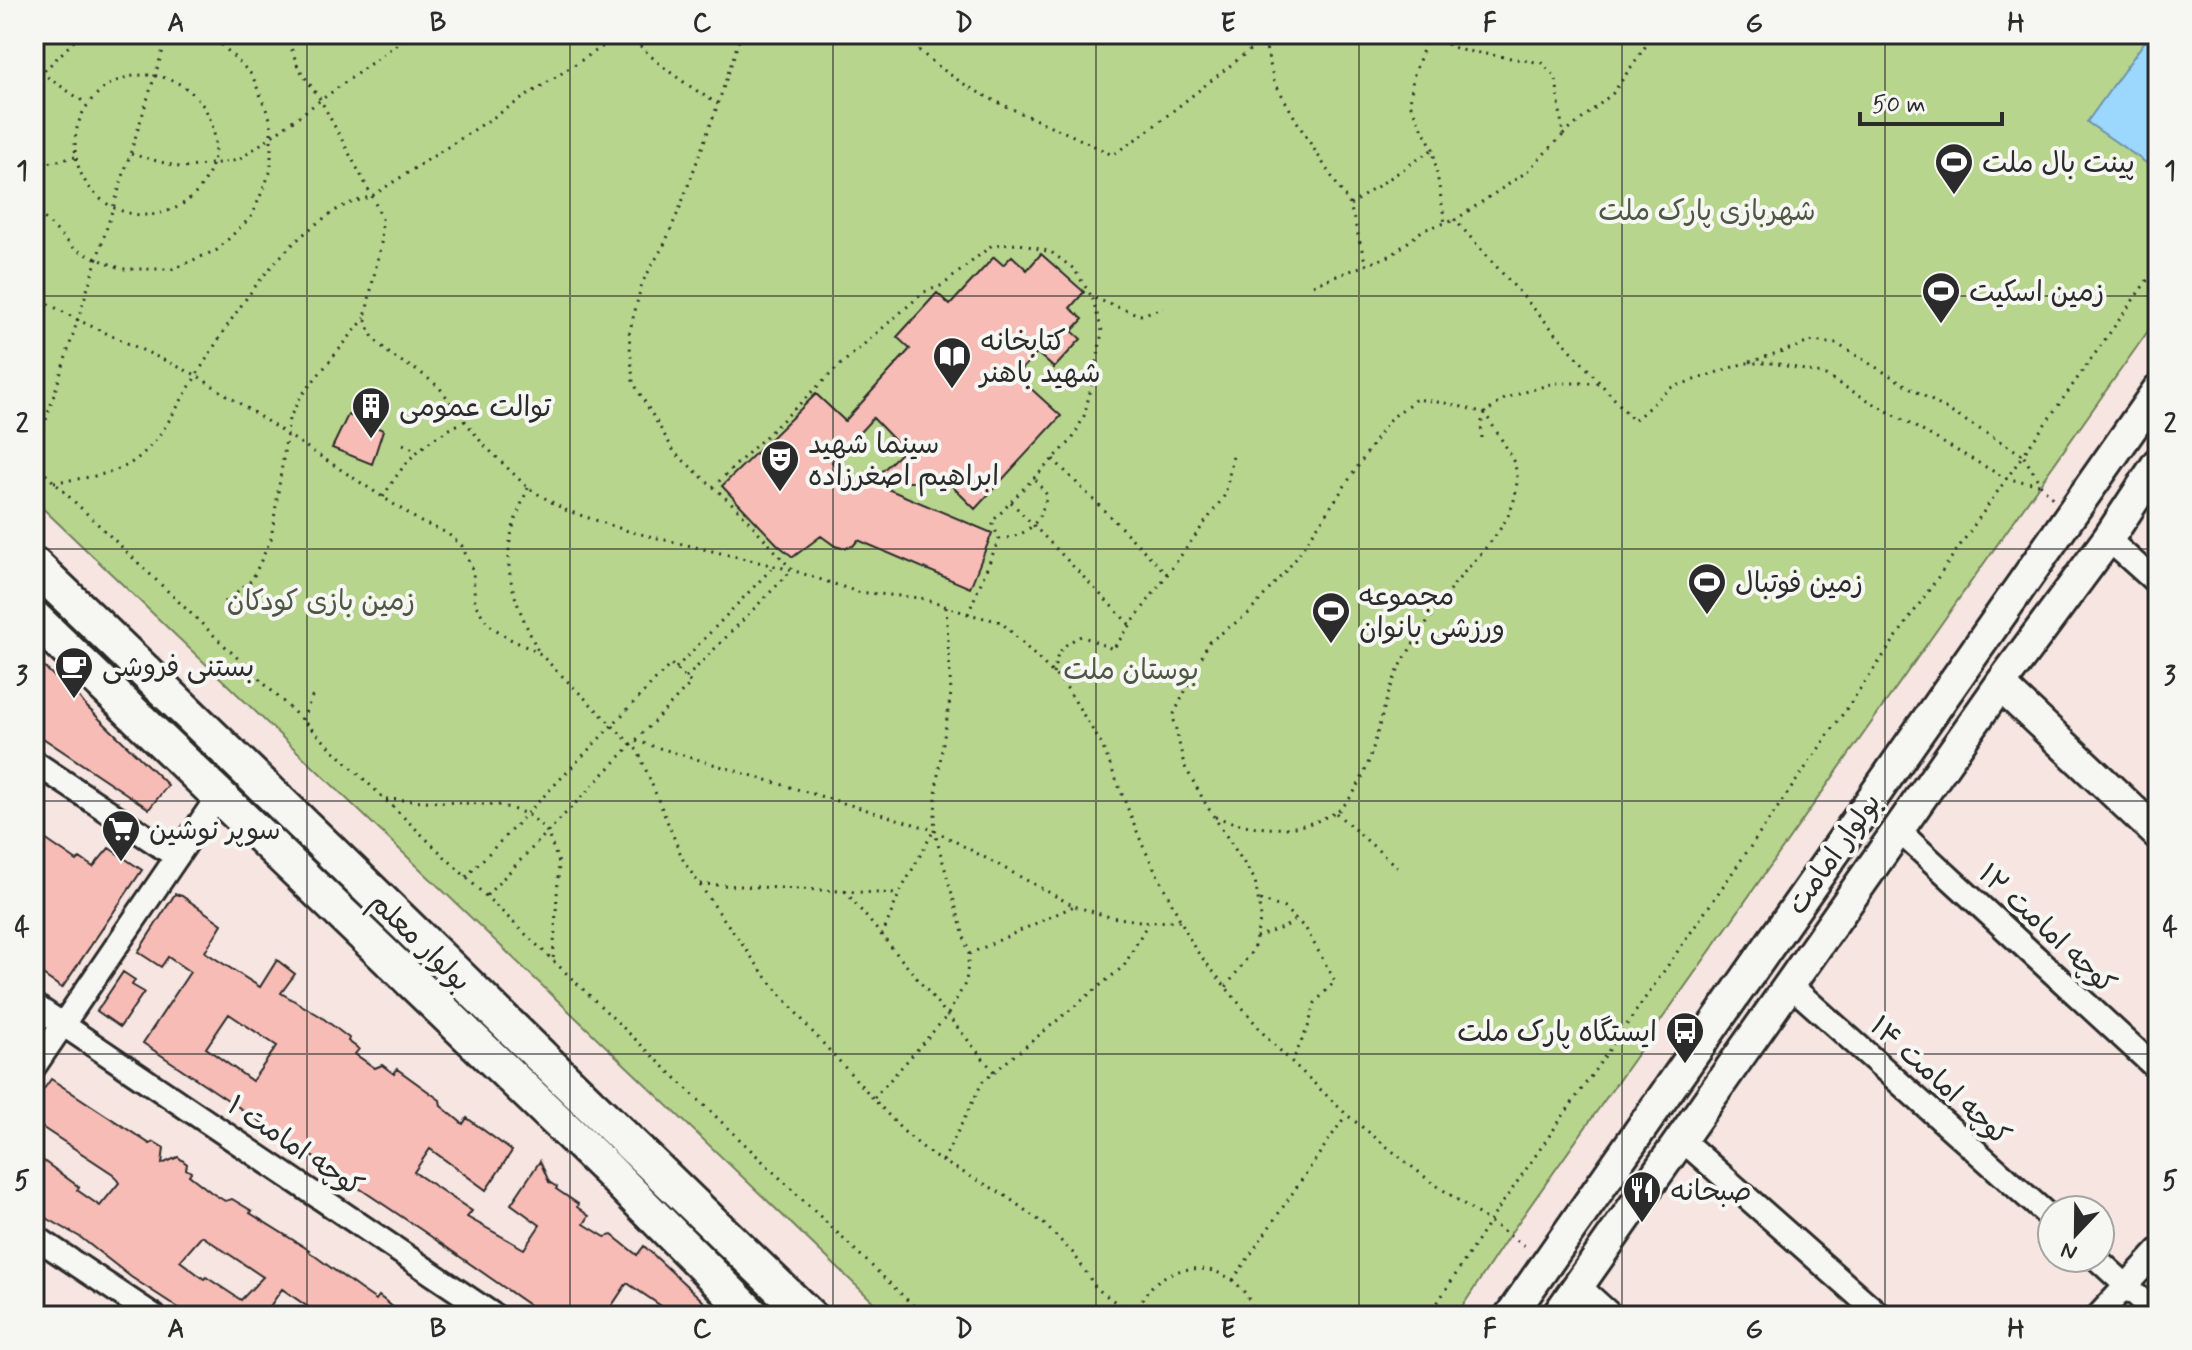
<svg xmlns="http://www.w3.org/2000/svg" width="2192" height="1350" viewBox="0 0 2192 1350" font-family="Mynerve,'Playpen Sans Arabic',sans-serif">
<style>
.green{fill:#b8d58d;stroke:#72805c;stroke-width:2}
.water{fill:#9cd8fd;stroke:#6f93a9;stroke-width:2}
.building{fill:#f7bcb5;stroke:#2b2b2b;stroke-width:2;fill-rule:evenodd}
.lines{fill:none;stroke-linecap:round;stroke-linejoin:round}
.street-casing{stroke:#2b2b2b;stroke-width:28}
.secondary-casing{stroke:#2b2b2b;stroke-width:36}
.primary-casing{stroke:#2b2b2b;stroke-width:40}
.path{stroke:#2b2b2b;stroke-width:3;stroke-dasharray:2 6;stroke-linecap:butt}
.street{stroke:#f6f6f2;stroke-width:22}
.secondary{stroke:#f6f6f2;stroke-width:30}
.primary{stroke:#f6f6f2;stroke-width:34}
.grid{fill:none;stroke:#2b2b2b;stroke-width:2;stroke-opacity:0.55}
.labels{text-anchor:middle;stroke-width:8;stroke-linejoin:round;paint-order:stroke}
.poi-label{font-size:28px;fill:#2b2b2b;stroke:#f6f6f2;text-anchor:start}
.park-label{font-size:28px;fill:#4e5644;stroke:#f6f6f2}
.street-label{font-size:28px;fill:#2b2b2b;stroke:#f6f6f2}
.neatline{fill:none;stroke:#2b2b2b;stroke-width:3}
.grid-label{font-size:26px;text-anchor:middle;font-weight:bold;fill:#2b2b2b}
</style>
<rect width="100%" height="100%" fill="#f6e5e0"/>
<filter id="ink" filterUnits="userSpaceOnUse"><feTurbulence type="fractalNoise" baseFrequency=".0125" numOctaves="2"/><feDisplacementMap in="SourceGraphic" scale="16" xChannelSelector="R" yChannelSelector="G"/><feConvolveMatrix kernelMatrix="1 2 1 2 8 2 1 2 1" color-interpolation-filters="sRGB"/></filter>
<g filter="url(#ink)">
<path class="green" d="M34 34H2158V317L1510 1234 1456 1316H888L34 500Z"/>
<path class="water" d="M2150 34H2158V150L2148 164 2087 122Z"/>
<path class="building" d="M1041 254 1084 292 1070 308 1083 319 1072 331 1081 339 1054 368 1037 353 1016 375 1061 416 975 509 948 482H871L904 450 873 418 832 462 860 493 871 482 992 533 970 588 858 540 853 546 842 548 835 546 821 536 793 557 778 545 722 486 816 394 845 421 910 349 897 337 937 293 950 305 994 257 1003 265 1012 256 1027 270Z
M348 415 383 430 372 464 332 448Z
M34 657 65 687 68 682 85 705 168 785 149 809 34 732Z
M34 837 42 843 45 839 77 861 80 858 93 867 109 848 142 870 62 988 34 969Z
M175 894 182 896 222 924 205 952 260 987 277 960 295 974 281 993 320 1016 349 1038 348 1041 359 1049 355 1054 375 1068 382 1065 394 1074 397 1069 440 1100 441 1106 463 1124 467 1118 512 1151 486 1190 430 1149 414 1172 472 1211 467 1217 524 1249 540 1225 511 1204 540 1161 549 1182 557 1187 556 1189 578 1204 577 1207 589 1216 584 1224 605 1237 612 1235 637 1255 644 1246 719 1316H676L627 1283 605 1316H545L423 1231 143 1043 190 972 168 957 161 967 138 952ZM229 1014 277 1046 252 1081 206 1048Z
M123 972 135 980 132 985 144 992 120 1027 97 1011Z
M51 1079 150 1144 154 1142 164 1148 162 1164 178 1157 187 1164 186 1169 191 1172 189 1175 212 1193 225 1201 232 1199 252 1211 250 1213 309 1250 308 1251 360 1289 376 1300 379 1296 404 1316H321L282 1289 264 1315 266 1316H191L131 1277 80 1237 34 1211V1154L79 1187 77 1190 100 1206 119 1183 113 1174 34 1122V1103ZM202 1236 263 1277 241 1300 206 1277 204 1279 180 1261Z"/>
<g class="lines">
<defs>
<path id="street" d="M2108 539 2158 584
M34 762 177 857
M1898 830 2158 1070
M1790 985 2052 1219
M34 1005 495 1316
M34 1067 219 795
M1681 1139 1881 1316
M34 1236 154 1316
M2096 1258 2158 1315
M1579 1286 1612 1316
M2098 1316 2158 1251"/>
<path id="secondary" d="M2000 685 2158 834
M1510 1316 2158 390
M1557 1316 2000 685 2108 539 2158 463"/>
<path id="primary" d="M34 565C294 813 549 1067 809 1316
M34 618 605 1167 753 1316"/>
</defs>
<use href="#street" class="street-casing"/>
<use href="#secondary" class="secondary-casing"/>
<use href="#primary" class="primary-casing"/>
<path class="path" d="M290 34 288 39 298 67 320 99 372 196 382 219 381 243 365 318 373 338 392 356 421 373 439 387 482 443 528 488 565 510 628 531 792 570 858 592 921 598 968 614 1001 622 1065 685 1102 745 1143 846 1195 949 1267 1038 1347 1115 1430 1181 1528 1248
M629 34C657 65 682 82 718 104
M901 34C923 55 949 76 976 91 1020 115 1067 131 1112 155L1145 133 1270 34
M1267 34 1264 39 1274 81 1303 132 1350 205 1366 265
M1425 34 1460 50 1542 63 1556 78 1563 135 1525 173 1455 220 1634 421 1670 388 1745 363H1774L1822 374 2007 479 2040 484
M1428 36 1413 77 1410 104 1433 149 1445 223
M34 68 87 104
M75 145a70 70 0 1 1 140 0a70 70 0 1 1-140 0Z
M34 92 42 73 76 39 89 34
M1563 135 1613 93 1654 34
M131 154 183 168 239 160 411 34
M34 166 75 157
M34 197 41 215 76 250 122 269H172L217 250 252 216 271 170V121L252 75 217 40 203 34
M1350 205 1433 149
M1313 285 1392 255 1423 230 1455 220
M34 296 78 320 196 375 421 522 447 533 462 546 473 571 475 604 488 624 508 638 539 653 638 751 684 862 718 911 763 973 809 1028 902 1130 933 1156 1003 1194 1044 1224 1074 1254 1096 1288 1125 1309 1138 1310
M1750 362 1813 341 1837 344 2023 455 2158 265
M1482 438 1481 424 1485 413 1506 398 1554 383H1599
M403 444 417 451
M34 458 168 34
M1053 459 1167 574
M34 463 924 1316
M54 482C77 479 110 476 131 463 158 445 173 413 190 386 230 320 271 250 338 209 348 203 361 200 372 196L622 34
M713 487 840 365 924 292 943 285 992 245 1020 244 1051 252 1074 269 1092 297 1112 305 1140 315 1163 308
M528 488C522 503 514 520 511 536 502 578 521 614 538 651
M383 497C407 457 423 442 465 421
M1011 502 1130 625
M999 539C1029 536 1040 523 1047 495L1035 479
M224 602 252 580 271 539 289 419 301 396 365 318
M968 614 999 539 992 522 1024 488 1072 440 1084 416 1096 368 1102 331 1092 297
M676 668 773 567
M1053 674C1058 651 1059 647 1081 636L1113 649 1225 495 1233 456
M686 678 792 570 737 508 675 453 633 382 629 334 642 283 665 243 681 205 718 104 741 34
M302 720 314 692
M636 741 934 830 1074 906 1110 917 1148 922 1182 921
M386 799 500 805 527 814 539 823 547 832 559 863 553 961
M1336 813 1397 867
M1215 817C1252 829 1286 834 1322 819 1327 816 1334 814 1338 811 1378 775 1375 713 1400 667 1414 640 1435 611 1453 586 1473 560 1508 530 1515 496 1517 487 1518 475 1515 466 1510 450 1494 429 1485 413L1451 404 1416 399 1389 420 1295 560 1249 613 1209 642 1173 716 1184 765 1207 806 1255 880 1261 917 1253 950 1226 987
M466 877 671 664 691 683 486 896
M700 884 899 894
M845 891 995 1073
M1260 900 1284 908 1306 929 1335 981 1315 1003 1308 1027 1292 1062
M882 936 899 894 934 830
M1256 937 1285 927 1296 919
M969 954 1074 906
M874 1098 947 1016 966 982 969 954 934 830 937 781 951 693 946 606
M943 1161 983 1081 1124 966 1148 923
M1233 1280 1346 1115
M1138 1316C1145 1262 1222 1252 1248 1298 1251 1303 1252 1310 1254 1316
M1429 1316 1490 1221 2023 455 2040 484 2054 500"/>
<use href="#street" class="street"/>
<use href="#secondary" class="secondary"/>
<use href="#primary" class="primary"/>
</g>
</g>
<path class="grid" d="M307 34V1316M570 34V1316M833 34V1316M1096 34V1316M1359 34V1316M1622 34V1316M1885 34V1316M34 296H2158M34 549H2158M34 801H2158M34 1054H2158"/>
<defs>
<symbol id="stadium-pin" viewBox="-11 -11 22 30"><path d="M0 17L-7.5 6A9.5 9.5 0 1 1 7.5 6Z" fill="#2b2b2b" stroke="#f6f6f2"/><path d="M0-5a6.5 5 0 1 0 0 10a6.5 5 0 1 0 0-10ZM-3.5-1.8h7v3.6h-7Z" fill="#fff"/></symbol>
<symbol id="library-pin" viewBox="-11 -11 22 30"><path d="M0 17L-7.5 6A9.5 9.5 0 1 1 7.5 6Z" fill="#2b2b2b" stroke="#f6f6f2"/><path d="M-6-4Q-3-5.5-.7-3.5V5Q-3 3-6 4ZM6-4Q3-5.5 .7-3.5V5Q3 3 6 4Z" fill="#fff"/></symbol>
<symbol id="building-pin" viewBox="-11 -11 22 30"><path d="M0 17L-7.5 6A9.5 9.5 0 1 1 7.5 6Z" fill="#2b2b2b" stroke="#f6f6f2"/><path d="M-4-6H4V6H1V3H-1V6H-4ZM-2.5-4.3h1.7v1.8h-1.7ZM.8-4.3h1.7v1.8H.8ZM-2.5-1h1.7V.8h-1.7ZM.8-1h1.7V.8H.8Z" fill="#fff"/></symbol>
<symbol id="theatre-pin" viewBox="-11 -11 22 30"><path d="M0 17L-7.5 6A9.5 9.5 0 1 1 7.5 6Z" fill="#2b2b2b" stroke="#f6f6f2"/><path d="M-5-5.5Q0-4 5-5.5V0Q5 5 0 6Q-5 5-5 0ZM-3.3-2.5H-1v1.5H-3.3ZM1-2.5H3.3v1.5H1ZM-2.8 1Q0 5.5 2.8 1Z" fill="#fff"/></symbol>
<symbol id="cafe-pin" viewBox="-11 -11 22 30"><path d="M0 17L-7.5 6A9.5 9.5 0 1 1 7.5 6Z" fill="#2b2b2b" stroke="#f6f6f2"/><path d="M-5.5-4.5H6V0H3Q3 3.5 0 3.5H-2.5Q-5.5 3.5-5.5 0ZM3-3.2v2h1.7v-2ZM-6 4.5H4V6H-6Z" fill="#fff"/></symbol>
<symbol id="supermarket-pin" viewBox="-11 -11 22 30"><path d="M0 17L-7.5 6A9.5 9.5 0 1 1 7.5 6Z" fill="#2b2b2b" stroke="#f6f6f2"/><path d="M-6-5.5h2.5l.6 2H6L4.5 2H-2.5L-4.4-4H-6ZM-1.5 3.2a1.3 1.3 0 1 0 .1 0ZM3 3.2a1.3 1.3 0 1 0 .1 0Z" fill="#fff"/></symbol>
<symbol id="bus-pin" viewBox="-11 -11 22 30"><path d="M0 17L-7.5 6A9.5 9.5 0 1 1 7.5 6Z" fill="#2b2b2b" stroke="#f6f6f2"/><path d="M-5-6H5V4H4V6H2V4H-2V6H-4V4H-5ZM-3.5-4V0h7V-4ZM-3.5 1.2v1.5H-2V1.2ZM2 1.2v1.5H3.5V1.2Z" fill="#fff"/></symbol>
<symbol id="restaurant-pin" viewBox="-11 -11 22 30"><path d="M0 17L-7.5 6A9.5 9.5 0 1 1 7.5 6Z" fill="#2b2b2b" stroke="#f6f6f2"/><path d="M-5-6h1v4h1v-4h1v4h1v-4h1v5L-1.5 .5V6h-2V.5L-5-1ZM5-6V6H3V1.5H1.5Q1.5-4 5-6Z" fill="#fff"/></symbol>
</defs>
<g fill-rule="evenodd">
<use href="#stadium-pin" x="1932" y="140" width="44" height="60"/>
<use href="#stadium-pin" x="1919" y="269" width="44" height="60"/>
<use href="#library-pin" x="930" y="334" width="44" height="60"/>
<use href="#building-pin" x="349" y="384" width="44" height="60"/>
<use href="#theatre-pin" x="758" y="437" width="44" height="60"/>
<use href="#stadium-pin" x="1685" y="560" width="44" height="60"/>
<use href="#stadium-pin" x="1309" y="589" width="44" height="60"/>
<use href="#cafe-pin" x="52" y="644" width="44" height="60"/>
<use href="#supermarket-pin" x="99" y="807" width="44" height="60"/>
<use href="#bus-pin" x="1663" y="1009" width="44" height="60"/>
<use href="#restaurant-pin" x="1620" y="1168" width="44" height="60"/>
</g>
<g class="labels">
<g class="poi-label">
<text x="1982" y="172">پینت بال ملت</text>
<text x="1969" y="301">زمین اسکیت</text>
<text x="980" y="350">کتابخانه<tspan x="980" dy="32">شهید باهنر</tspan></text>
<text x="399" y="416">توالت عمومی</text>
<text x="808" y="453">سینما شهید<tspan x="808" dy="32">ابراهیم اصغرزاده</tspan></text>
<text x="1735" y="592">زمین فوتبال</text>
<text x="1359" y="605">مجموعه<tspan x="1359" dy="32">ورزشی بانوان</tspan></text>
<text x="102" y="676">بستنی فروشی</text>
<text x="149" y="839">سوپر نوشین</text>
<text x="1657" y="1041" text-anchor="end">ایستگاه پارک ملت</text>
<text x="1670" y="1200">صبحانه</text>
</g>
<g class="park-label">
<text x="1707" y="220">شهربازی پارک ملت</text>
<text x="321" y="610">زمین بازی کودکان</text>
<text x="1131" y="679">بوستان ملت</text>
</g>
<g class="street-label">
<text transform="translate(1833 853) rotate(-55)" y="10">بولوار امامت</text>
<text transform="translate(2048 928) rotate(43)" y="10">کوچه امامت ۱۲</text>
<text transform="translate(421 941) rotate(44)" y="10">بولوار معلم</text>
<text transform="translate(1941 1080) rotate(42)" y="10">کوچه امامت ۱۴</text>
<text transform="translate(296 1145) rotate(34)" y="10">کوچه امامت ۱</text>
</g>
</g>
<rect width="2192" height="1350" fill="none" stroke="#f6f6f2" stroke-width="88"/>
<g transform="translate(2076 1234) rotate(202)"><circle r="38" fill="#f6f6f2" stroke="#a5a5a2" stroke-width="2"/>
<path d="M0-6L14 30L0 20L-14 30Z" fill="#2b2b2b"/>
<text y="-12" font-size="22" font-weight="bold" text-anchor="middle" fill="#2b2b2b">N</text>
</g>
<path d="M1860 112v12h142v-12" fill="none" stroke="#2b2b2b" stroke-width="4"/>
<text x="1872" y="112" font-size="24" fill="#2b2b2b" stroke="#f6f6f2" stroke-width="6" paint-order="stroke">50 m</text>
<rect x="44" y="44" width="2104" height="1262" class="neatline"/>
<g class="grid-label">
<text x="176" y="31">A</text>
<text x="438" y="31">B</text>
<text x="702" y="31">C</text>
<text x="964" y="31">D</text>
<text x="1228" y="31">E</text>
<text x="1490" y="31">F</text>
<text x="1754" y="31">G</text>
<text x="2016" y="31">H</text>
<text x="22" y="179">1</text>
<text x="2170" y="179">1</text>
<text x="22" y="432">2</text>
<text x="2170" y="432">2</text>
<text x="22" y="684">3</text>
<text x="2170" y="684">3</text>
<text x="22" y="936">4</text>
<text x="2170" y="936">4</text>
<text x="22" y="1189">5</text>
<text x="2170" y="1189">5</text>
<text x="176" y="1337">A</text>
<text x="438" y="1337">B</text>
<text x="702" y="1337">C</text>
<text x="964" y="1337">D</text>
<text x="1228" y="1337">E</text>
<text x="1490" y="1337">F</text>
<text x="1754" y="1337">G</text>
<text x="2016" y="1337">H</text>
</g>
</svg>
